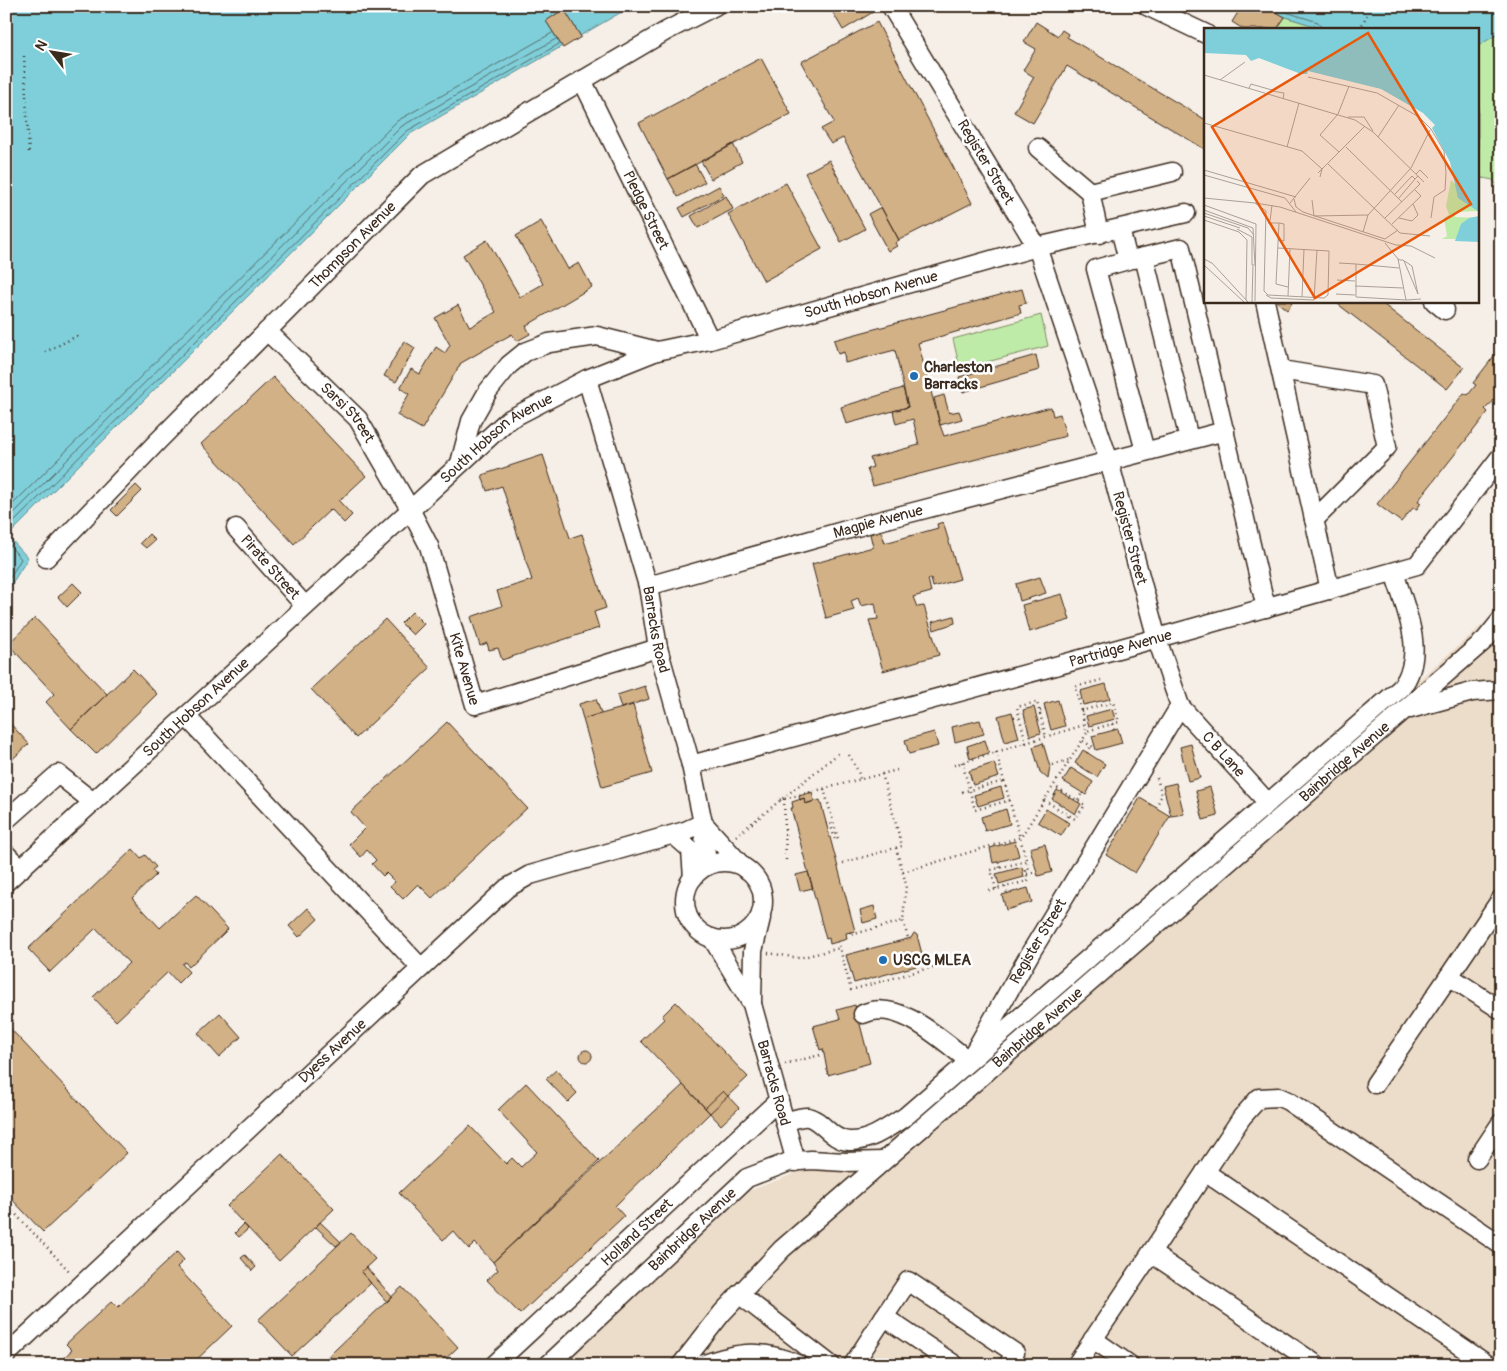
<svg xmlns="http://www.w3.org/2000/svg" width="1507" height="1371" viewBox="0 0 1507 1371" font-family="Pangolin,sans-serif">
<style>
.built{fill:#ecdcca}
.green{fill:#bfeba8;stroke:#7d8a63}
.water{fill:#7fcfda;stroke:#648d8f}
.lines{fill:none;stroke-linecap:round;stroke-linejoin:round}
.shore{stroke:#566c69;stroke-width:1}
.building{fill:#d3b186;stroke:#3b2a1e}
.minor-casing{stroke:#3b2a1e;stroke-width:21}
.path{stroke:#3b2a1e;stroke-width:2.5;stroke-dasharray:1 4;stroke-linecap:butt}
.minor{stroke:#fff;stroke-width:18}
.poi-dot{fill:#1f6fb2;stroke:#fff;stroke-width:2}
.labels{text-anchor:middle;stroke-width:5;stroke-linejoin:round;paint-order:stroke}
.street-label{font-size:15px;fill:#3b2a1e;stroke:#fff}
.poi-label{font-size:15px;font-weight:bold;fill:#3b2a1e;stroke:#fff;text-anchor:start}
.inset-road{fill:none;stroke:#aba097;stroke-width:1}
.view{fill:#e8590c;fill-opacity:0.15;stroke:#e8590c;stroke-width:2.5}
.inset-edge{fill:none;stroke:#3b2a1e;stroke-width:2.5}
</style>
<rect width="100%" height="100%" fill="#f6efe7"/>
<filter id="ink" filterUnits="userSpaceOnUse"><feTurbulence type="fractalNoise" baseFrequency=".02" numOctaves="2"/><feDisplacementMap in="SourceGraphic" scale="10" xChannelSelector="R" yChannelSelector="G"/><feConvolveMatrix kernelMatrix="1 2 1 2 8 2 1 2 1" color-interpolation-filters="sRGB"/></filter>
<g filter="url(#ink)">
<path class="built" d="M1501 609V1365H562L749 1191 799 1172 897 1158 889 1135Z"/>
<path class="green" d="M1501 14V128L1497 135 1501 137V191L1493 180 1478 177V29H1470Z
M1285 17 1321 28 1350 29H1277Z
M1041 315 1048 346 960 369 953 339Z"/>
<path class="water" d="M6 6H632L410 134 8 536 28 558 6 593Z
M1251 6H1501V32L1478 46V29H1324Z"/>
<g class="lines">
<path class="shore" d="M1270 7 1318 22 1322 29
M6 511 397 121 552 33
M6 521 402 126 556 39
M6 530 407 131 559 44
M6 541 21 559 6 584"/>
</g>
<path class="building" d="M841 6H869L873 12 843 30 832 11Z
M955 6H1005V8L956 9Z
M1242 6H1266L1285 17 1277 29H1243L1232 22Z
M564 9 581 37 563 48 546 21Z
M877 22 972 203 899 240 843 138 831 144 821 129 834 122 801 62Z
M1036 22 1058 36 1062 30 1068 34 1067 37 1206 120V150L1067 66 1033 123 1014 112 1034 77 1023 70 1036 49 1024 42Z
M761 58 791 114 668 179 639 123Z
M733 144 742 162 711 179 701 161Z
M829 160 865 229 841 242 805 173Z
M695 164 705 182 678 197 668 179Z
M786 183 822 249 764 281 728 214Z
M719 186 724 195 684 217 679 208Z
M726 196 733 209 698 228 691 216Z
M881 207 899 240 895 243 897 246 888 251 868 214Z
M541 221 568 269 579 263 592 287 526 326 530 334 517 341 512 334 461 363 422 429 397 415 409 394 400 388 411 369 420 374 436 347 445 353 450 345 435 318 458 305 470 327 496 312 463 255 487 240 520 297 543 284 516 236Z
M1022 289 1026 303 1019 305 1021 313 918 343 940 425 944 436 1051 407 1053 416 1060 414 1066 436 873 486 867 469 873 467 870 458 919 445 913 419 896 424 893 411 908 407 895 350 845 363 844 352 838 354 834 340Z
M1276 301H1290L1292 303 1287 310Z
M1334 301H1379L1464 368 1447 389Z
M404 341 415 348 396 382 384 376Z
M1501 347V394L1485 409 1488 412 1418 501 1421 503 1417 509 1413 508 1401 522 1377 504 1464 393 1468 395 1476 385 1473 383Z
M1036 355 1039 370 963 392 959 377Z
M273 377 366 476 339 501 352 515 344 523 331 509 294 544 201 444Z
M903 388 908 407 846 424 841 407Z
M944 395 949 413 959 411 962 419 940 425 934 398Z
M543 455 570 538 582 534 606 608 594 612 599 628 502 660 498 648 489 650 487 643 480 646 471 617 502 606 497 591 532 580 502 486 487 491 482 475Z
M136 485 142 491 117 516 111 510Z
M943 522 960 579 933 587 931 579H928L931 592 913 597 917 607 924 606 939 655 883 671 869 620 878 619 875 603 861 606 858 598 851 601 854 610 826 618 812 564 873 547 870 534 881 531 885 543 938 528 937 524Z
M149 534 155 540 146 548 140 543Z
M1040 577 1046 593 1020 601 1016 584Z
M73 583 82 592 67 607 58 597Z
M1062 594 1070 620 1029 632 1022 605Z
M412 612 424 624 413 635 401 623Z
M954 616 955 623 934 630 932 622Z
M35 618 107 694 71 729 46 702 54 694 8 644Z
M385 619 430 668 356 738 311 689Z
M133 669 157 694 96 754 71 729Z
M1106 684 1110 699 1083 705 1080 691Z
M645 686 649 699 621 708 617 695Z
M596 699 601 713 583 719 579 704Z
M1058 700 1065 726 1051 730 1044 704Z
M633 705 652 773 602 787 583 719Z
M1034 707 1041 733 1030 736 1023 710Z
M1112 709 1115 719 1089 726 1086 716Z
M1012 712 1019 738 1005 742 998 716Z
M6 719 29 744 6 765Z
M980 720 984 734 955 742 952 727Z
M447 722 527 808 432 898 418 884 403 899 390 886 395 882 386 873 383 876 372 864 376 860 367 850 361 857 349 844 365 828 351 812Z
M1118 729 1122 743 1096 750 1092 736Z
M934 732 938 746 909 754 905 740Z
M985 740 989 753 970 759 967 746Z
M1043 743 1050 767 1048 779 1040 772 1033 747Z
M1191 744 1200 778 1188 781 1180 747Z
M1083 750 1105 764 1097 777 1075 763Z
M994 763 999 777 973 785 969 771Z
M1071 768 1093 782 1086 795 1063 781Z
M1176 783 1184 814 1171 816 1163 786Z
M1001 787 1004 798 978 806 974 795Z
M1210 787 1218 816 1203 820 1196 791Z
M1057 790 1081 804 1075 814 1052 799Z
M812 792 814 801 805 804 804 798 800 800 799 796Z
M804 798 805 804 820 800 855 931 846 933 847 939 830 944 829 938 826 939 791 808H793L792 802Z
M1140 798 1170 816 1135 873 1106 855Z
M1006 809 1010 824 985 831 981 817Z
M1046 809 1069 823 1061 836 1038 822Z
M1015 841 1019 856 993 863 990 848Z
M1045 844 1052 872 1038 876 1030 848Z
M133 849 141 858 145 855 156 867 152 870 156 875 132 898 160 928 196 895 228 929 189 967 185 962 182 964 189 972 178 983 168 972 116 1021 93 997 129 963 96 928 50 972 28 949Z
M1022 867 1024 877 999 884 996 874Z
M808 872 813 888 800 891 796 875Z
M1028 888 1032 902 1006 910 1002 895Z
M874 906 877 919 863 923 860 910Z
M308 908 318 919 299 937 289 926Z
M914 933 917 935 922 954 918 956 920 965 854 983 846 955 911 938Z
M676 1002 748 1077 710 1113 641 1041 664 1019 662 1016Z
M855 1005 870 1063 828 1075 823 1049 820 1050 813 1026 840 1019 837 1010Z
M220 1013 241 1037 219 1057 198 1033Z
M6 1024 127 1153 43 1232 6 1193Z
M580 1056a6 6 0 1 1 12 0a6 6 0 1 1-12 0Z
M556 1070 577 1093 568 1102 546 1079Z
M526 1083 599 1161 493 1262 475 1243 469 1249 453 1231 443 1240 399 1193 470 1126 506 1164 512 1158 521 1167 537 1152 498 1110Z
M683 1085 710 1113 615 1206 624 1216 520 1314 487 1280 498 1270 493 1262Z
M723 1091 739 1108 721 1125 705 1108Z
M282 1154 334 1209 279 1261 227 1206Z
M320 1222 341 1242 336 1246 316 1227Z
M244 1224 248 1229 239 1237 235 1233Z
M351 1233 375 1259 361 1272 371 1283 292 1356 258 1320Z
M177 1252 184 1260 177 1267 232 1326 191 1365H56L72 1350 66 1344 112 1301 118 1307Z
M245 1255 256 1267 252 1271 241 1258Z
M366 1267 392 1297 387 1302 361 1272Z
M402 1287 458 1347 439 1365H319Z"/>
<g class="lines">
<defs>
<g id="minor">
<path d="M1147 6 1206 34"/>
<path id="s1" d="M582 80 710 340"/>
<path d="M1038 148 1090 192"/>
<path d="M1120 229 1128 260 1096 269 1145 451"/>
<path d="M1099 234 1090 192 1172 172"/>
<path d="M1144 257 1181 248 1266 608"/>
<path d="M1134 259 1144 257 1189 439"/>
<path d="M1265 301 1330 590"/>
<path d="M1434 301 1445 310"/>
<path id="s2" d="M267 331 358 419 410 509 429 546 475 705 658 648"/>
<path d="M1281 370 1373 385 1387 447 1314 520"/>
<path id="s3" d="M587 379 648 586 658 648 691 765 703 823 745 869"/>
<path d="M460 463 471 421 488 391 509 365 525 352 549 343 597 336 657 351"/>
<path id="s4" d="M236 528 305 606"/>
<path id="s5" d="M46 558 158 441 422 175 666 31 715 6"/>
<path id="s6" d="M648 586 871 523 1225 431"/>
<path id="s7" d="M1180 706 1268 803"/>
<path d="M1410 709 1472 692 1501 690"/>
<path d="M186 716 421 968"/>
<path id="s8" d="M691 765 1136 644 1417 565 1501 456"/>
<path d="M6 820 58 774 93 802"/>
<path d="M674 835 691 850 693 878"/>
<path d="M6 854 21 869"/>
<circle cx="724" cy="901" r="39"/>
<path id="s9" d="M6 882 508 420 587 379 657 351 710 340 1037 247 1186 213"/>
<path d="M1501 899 1449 976 1501 1010"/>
<path id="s10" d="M712 938 752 1004 796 1162"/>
<path d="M752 1004 753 951 761 918"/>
<path id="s11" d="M863 1014C897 997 943 1041 969 1061L1031 952 1180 706 1157 639 1109 461 1037 247 891 6"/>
<path d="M1375 1084 1449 976"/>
<path d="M785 1122C792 1120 801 1116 808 1117 822 1120 831 1140 849 1141 870 1142 889 1127 906 1116L1401 688C1428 653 1405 609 1394 572"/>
<path d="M1477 1159 1501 1123"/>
<path d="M1205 1172 1488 1365"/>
<path d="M1151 1253 1317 1365"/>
<path d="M739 1294 831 1365"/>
<path d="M884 1317 908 1281 1015 1353 1008 1365"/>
<path d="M1093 1339 1130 1365"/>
<path id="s12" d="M6 1355 507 888 530 875 685 831 703 823 707 866"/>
<path id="s13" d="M494 1365 779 1100"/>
<path id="s14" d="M548 1365 747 1178 789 1162 811 1160 845 1162 882 1161"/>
<path id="s15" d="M681 1365 722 1313 782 1249 1485 640 1501 620"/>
<path d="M702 1365C740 1351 763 1349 799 1365"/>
<path d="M853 1365 884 1317 955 1365"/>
<path d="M1076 1365 1242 1117 1259 1098 1279 1097 1288 1101 1501 1245"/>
</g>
</defs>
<use href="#minor" class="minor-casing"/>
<path class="path" d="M1360 29 1367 15
M24 56 29 155
M45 352 79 335
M1040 711 1045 709
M1081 711 1113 702 1119 722 1087 731
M1014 717 1019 716
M1112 724 1114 730
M1083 741 1093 747
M1026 743 1017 707 1037 702 1046 737
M1087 753 1091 746
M849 755 858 771 860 779
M962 762 975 810 1010 800
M954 765 1084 725
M1053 765 1069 760
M824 789 838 839H835L830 823 826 824
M962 792 1004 781
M784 799 786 860
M780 800 897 770
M1044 800 1075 819 1085 805 1054 786
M1078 800 1082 793
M1156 807 1162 795 1156 775
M1065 821 1069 815
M736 836 839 753
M896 848 906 884 903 921 908 938
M998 862 1000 868
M843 863 902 846 882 774
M903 872 1021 837 1087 733 1075 687 1101 680
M1027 874 1036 872
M1005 887 1007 894
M996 889 991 870 1027 861
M989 891 1028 881 1026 871 1029 870 996 752
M850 932V935L903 921
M838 941 851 990 947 963
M768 953 799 958 840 948
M785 1064 824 1054
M6 1204 71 1273"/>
<use href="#minor" class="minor"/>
</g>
</g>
<g class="poi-dot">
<circle cx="914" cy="376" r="5"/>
<circle cx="883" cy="960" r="5"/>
</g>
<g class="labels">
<g class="street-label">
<text transform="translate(986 162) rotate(59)" y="5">Register Street</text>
<text dy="5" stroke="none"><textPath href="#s1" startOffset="145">Pledge Street</textPath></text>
<text dy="5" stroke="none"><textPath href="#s5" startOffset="438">Thompson Avenue</textPath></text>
<text dy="5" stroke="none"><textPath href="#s9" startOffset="1068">South Hobson Avenue</textPath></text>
<text dy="5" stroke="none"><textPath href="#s2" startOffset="115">Sarsi Street</textPath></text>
<text dy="5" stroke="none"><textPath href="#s9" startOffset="662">South Hobson Avenue</textPath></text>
<text dy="5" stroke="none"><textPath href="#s6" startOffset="239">Magpie Avenue</textPath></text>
<text transform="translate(1130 538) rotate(75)" y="5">Register Street</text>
<text dy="5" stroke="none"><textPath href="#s4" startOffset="52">Pirate Street</textPath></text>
<text dy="5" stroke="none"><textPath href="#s3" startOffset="260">Barracks Road</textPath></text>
<text dy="5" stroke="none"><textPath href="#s8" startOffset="445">Partridge Avenue</textPath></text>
<text dy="5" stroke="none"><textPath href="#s2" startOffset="400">Kite Avenue</textPath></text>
<text dy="5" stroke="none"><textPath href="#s9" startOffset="258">South Hobson Avenue</textPath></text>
<text dy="5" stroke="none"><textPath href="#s7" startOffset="65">C B Lane</textPath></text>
<text dy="5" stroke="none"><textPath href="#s15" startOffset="898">Bainbridge Avenue</textPath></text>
<text dy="5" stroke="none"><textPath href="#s11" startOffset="260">Register Street</textPath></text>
<text dy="5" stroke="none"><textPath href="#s15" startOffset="492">Bainbridge Avenue</textPath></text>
<text dy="5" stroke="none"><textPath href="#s12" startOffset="446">Dyess Avenue</textPath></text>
<text dy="5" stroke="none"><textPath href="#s10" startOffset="159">Barracks Road</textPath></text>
<text dy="5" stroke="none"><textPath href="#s14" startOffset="198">Bainbridge Avenue</textPath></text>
<text dy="5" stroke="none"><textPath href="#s13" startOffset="195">Holland Street</textPath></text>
</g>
<g class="poi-label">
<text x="924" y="372">Charleston<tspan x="924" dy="17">Barracks</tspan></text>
<text x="893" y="965">USCG MLEA</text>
</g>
</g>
<g transform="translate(1204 28)">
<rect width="275" height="275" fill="#f6efe7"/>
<path d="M247 152 274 183 251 184V189L275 190 254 211H238L243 208 240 190 245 187 242 178Z" fill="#bfeba8"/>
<path d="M0 1H275V184L254 170 246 134 228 100 231 97 219 85 177 61 104 43 103 46H97L55 30 47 33 42 27 0 25ZM275 188V214L251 213 257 196 265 190Z" fill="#7fcfda"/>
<path class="inset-road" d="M0 47 151 92 169 104 220 154M104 49 173 65 215 89 227 101 240 123 242 145 241 162 230 169 227 190M16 52 41 34M45 60 47 56 68 62M68 63 80 65 79 71M144 89H160L169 103M0 95 98 123 118 141 114 145M174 109 195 77M83 119 95 75M142 119 198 174M135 124 116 107 134 86 145 58M124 136 196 205 226 208M0 142 92 169M212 146 216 142 224 150M0 147 81 170 92 184M116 149 118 141 161 98M191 166 208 148 211 151 214 148M0 170 51 175 62 183 60 263M195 170 211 151M90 171 92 179 99 184 181 211 194 202M108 172 110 188 164 187 207 140 226 102M51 175 76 179 192 217 207 218 231 230M86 175 106 150M0 177 52 196 51 273M0 182 49 200 51 238M0 185 44 200 50 207M0 188 36 200M181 190 216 156 213 153M195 190 208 193 214 187 209 176M0 192 35 204 43 212 42 272M66 193 68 177M64 195H75L72 256 84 259M188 196 217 168 211 162M33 201 48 209V237M159 204 164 187M74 212 80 213V196L75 195M181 215 194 231 196 232H199L200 233 202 234 208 238 214 266 200 233M0 231 8 235 44 274M194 231 202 272 152 269V236L195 240M135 235 152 236M0 237 40 274M133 252 151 253M151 258 199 260M60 263 64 267 120 270 124 267 125 223 74 220M132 266 151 267M62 267 67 270 110 272 113 222M84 268 86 221M98 269 100 221M202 272 217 271M48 274 49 236"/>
<path class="view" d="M164 5 267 176 111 270 8 99Z"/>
<rect width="275" height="275" class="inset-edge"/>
</g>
<rect width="1507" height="1371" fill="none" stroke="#fff" stroke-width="25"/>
<rect x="12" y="12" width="1482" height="1346" fill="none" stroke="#3b2a1e" stroke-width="2" filter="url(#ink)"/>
<g transform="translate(52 52) rotate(301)" stroke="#ffffff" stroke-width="4" paint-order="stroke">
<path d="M0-4L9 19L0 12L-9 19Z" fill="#3b2a1e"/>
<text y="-8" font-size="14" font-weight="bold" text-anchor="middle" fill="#3b2a1e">N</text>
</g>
</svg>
